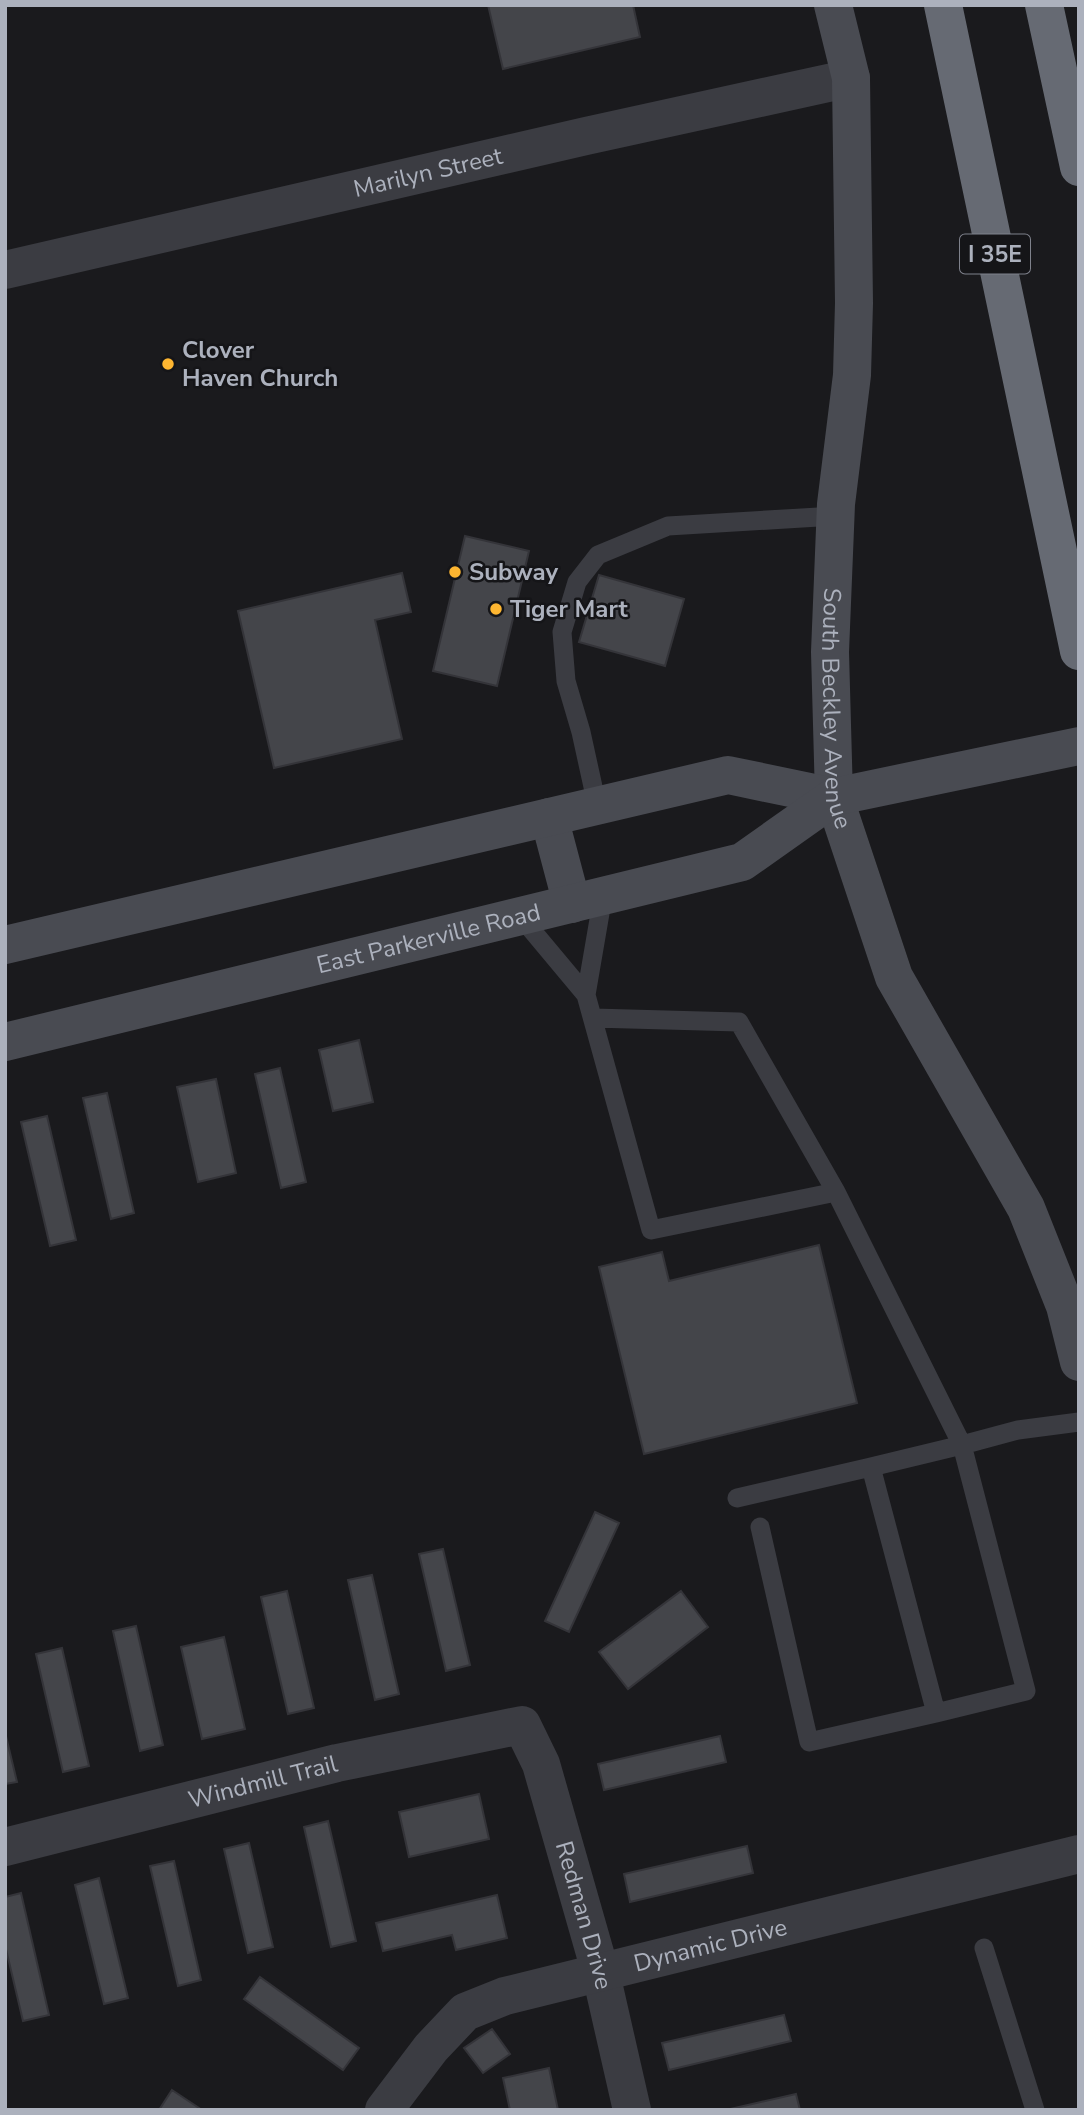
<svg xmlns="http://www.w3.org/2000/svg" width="1084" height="2115" viewBox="0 0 1084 2115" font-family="'Nunito Sans',sans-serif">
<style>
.building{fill:#44454a;stroke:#343439;stroke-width:2}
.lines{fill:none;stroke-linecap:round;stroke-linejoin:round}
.lane{stroke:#3b3c42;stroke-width:19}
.street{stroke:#3b3c42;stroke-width:38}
.secondary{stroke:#494b52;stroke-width:38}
.highway{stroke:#666a73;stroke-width:38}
.poi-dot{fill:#feb631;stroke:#151518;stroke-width:2.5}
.labels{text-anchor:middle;stroke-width:5;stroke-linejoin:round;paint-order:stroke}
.shield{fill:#151518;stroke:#7f828c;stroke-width:2}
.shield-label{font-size:23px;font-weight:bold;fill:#acb1bd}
.street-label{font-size:24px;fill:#acb1bd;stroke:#151518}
.poi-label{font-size:24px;font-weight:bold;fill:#acb1bd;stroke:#151518;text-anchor:start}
</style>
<rect width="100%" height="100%" fill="#1a1a1d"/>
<path class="building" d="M488 5H633L640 37 503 69Z
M465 536 529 551 497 686 433 671Z
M402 573 411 612 375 620 402 739 274 768 238 611Z
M599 575 684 599 665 666 579 642Z
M359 1040 373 1102 333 1111 319 1050Z
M280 1068 306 1182 281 1188 255 1074Z
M216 1079 236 1173 198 1182 177 1087Z
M107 1093 134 1213 111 1219 83 1098Z
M47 1116 76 1240 50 1246 21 1122Z
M819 1245 857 1403 644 1454 599 1267 662 1252 669 1281Z
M595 1512 619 1523 569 1632 545 1621Z
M443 1549 470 1665 446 1671 419 1554Z
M372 1575 399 1694 375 1700 348 1580Z
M287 1591 314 1708 288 1714 261 1597Z
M681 1591 708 1627 628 1689 599 1652Z
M136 1626 163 1745 140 1751 113 1631Z
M224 1637 245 1729 202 1739 181 1647Z
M62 1648 89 1766 63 1772 36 1654Z
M5 1732 17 1782 5 1784Z
M720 1736 726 1762 604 1790 598 1764Z
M479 1794 489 1839 409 1857 399 1812Z
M328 1821 356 1941 331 1947 304 1827Z
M249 1843 273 1947 248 1953 224 1849Z
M747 1846 753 1873 630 1902 624 1874Z
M174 1861 201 1980 178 1986 150 1866Z
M99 1878 128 1998 104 2004 75 1885Z
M21 1893 49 2015 23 2021 5 1945V1897Z
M497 1895 507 1938 456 1950 452 1935 383 1951 376 1923Z
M260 1977 359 2048 343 2070 244 1999Z
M784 2015 791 2041 669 2070 662 2043Z
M492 2029 510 2054 483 2073 464 2048Z
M549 2068 558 2110H510L503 2078Z
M172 2090 202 2110H159Z
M796 2094 800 2110H726Z"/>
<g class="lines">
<path class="lane" d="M597 805 581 732 566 681 562 632 577 582 598 555 668 526 835 516
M520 916 586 995 651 1230 836 1192 962 1445 1018 1430 1079 1422
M586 995 603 896
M593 1018 739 1022 836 1192
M962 1445 1026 1691 936 1713 871 1467Z
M737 1498 871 1467
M760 1527 809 1742 936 1713
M984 1948 1035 2110"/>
<g class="street">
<path id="s1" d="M5 270 586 136 851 78"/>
<path id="s2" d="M5 1847 337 1763 522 1725 541 1764 601 1974 632 2110"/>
<path id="s3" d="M384 2110 431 2048 465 2012 505 1996 1079 1854"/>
</g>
<g class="secondary">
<path id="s4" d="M833 5 851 78 854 303 852 375 836 504 830 652 834 797 894 977 1026 1208 1065 1306 1079 1362"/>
<path d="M549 817 572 904"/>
<path d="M5 945 728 775 834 797"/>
<path id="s5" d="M5 1042 742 862 834 797 1079 746"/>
</g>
<path class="highway" d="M943 5 1079 651
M1044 5 1079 167"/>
</g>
<g class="poi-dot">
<circle cx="168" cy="364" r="7"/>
<circle cx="455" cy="572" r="7"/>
<circle cx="496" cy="609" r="7"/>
</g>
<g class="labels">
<rect class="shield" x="960" y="234.5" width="70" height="39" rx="5"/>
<g class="shield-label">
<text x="995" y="262">I 35E</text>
</g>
<g class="street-label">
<text dy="8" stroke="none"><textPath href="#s1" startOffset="434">Marilyn Street</textPath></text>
<text dy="8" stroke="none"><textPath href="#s4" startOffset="707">South Beckley Avenue</textPath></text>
<text dy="8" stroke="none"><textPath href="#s5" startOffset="436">East Parkerville Road</textPath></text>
<text dy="8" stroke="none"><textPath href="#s2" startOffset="266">Windmill Trail</textPath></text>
<text dy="8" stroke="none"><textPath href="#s2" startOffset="732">Redman Drive</textPath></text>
<text dy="8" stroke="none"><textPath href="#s3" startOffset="382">Dynamic Drive</textPath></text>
</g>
<g class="poi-label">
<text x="182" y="358">Clover<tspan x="182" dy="28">Haven Church</tspan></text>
<text x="469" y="580">Subway</text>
<text x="510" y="617">Tiger Mart</text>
</g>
</g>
<rect width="1084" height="2115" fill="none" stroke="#acb1bd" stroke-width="14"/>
</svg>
